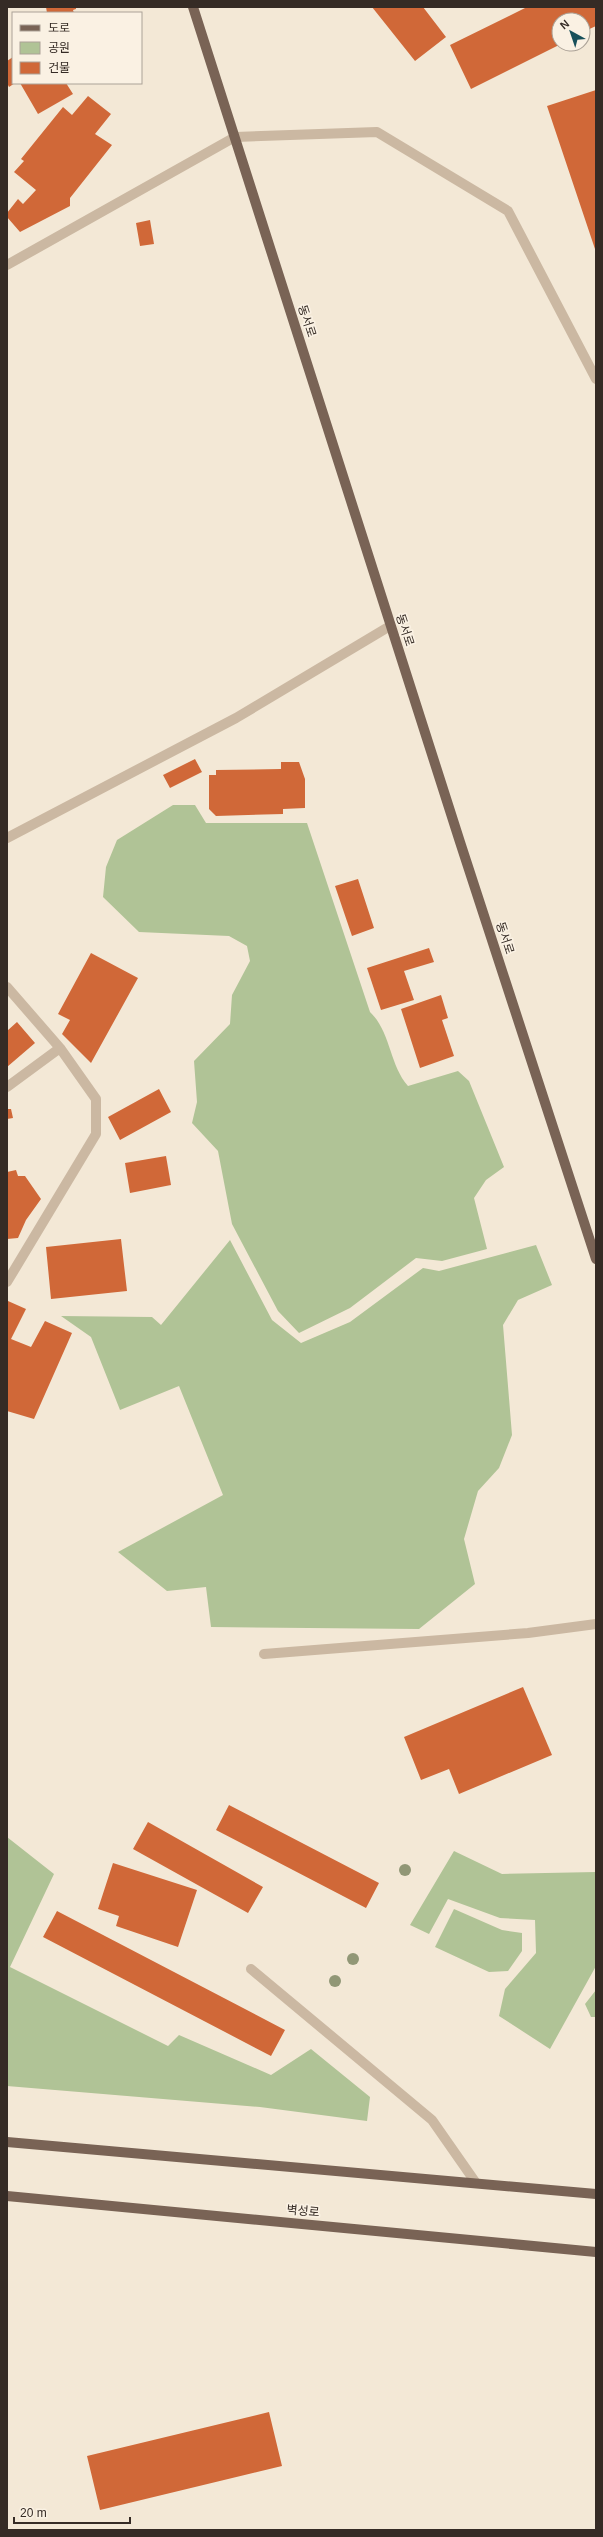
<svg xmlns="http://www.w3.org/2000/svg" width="603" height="2537" viewBox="0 0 603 2537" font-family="Helvetica,'Noto Sans KR',sans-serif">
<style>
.green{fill:#b0c396}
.building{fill:#d06838}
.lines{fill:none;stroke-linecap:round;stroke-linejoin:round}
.minor{stroke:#cbb8a2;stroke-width:10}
.major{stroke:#796355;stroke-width:10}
.tree{fill:#919776}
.labels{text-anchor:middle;stroke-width:3.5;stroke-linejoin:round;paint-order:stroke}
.street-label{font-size:12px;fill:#352b25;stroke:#faf1e3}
</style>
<rect width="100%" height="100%" fill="#f3e8d6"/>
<path class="green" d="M173 805H195L206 823H307L370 1012C391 1032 389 1064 408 1086L458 1071 469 1081 504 1167 486 1180 474 1198 487 1249 442 1261 416 1258 350 1308 299 1333 278 1311 232 1224 218 1151 192 1123 197 1102 194 1061 230 1024 232 995 250 961 247 946 229 936 139 932 103 897 106 867 117 840Z
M230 1240 272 1320 301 1343 350 1322 423 1268 439 1271 536 1245 552 1285 518 1300 503 1325 512 1435 499 1468 478 1491 464 1539 475 1584 419 1629 211 1627 206 1587 167 1591 118 1552 223 1495 179 1386 120 1410 91 1337 61 1316 152 1317 161 1325Z
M7 1837 54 1874 10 1967 168 2046 179 2035 271 2075 311 2049 370 2097 367 2121 260 2107 7 2086Z
M454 1851 502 1874 596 1872V1966L550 2049 499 2016 505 1989 536 1953 535 1920 500 1918 448 1899 429 1934 410 1925Z
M454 1909 502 1930 522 1933V1951L508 1971 489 1972 435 1947Z
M596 1990V2017H591L585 2004Z"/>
<path class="building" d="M46 7H76V9L73 10 74 13H47Z
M372 7H423L446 37 415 61Z
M527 7H596V26L583 32V20H559V45L471 89 450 45Z
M13 57V83H15L9 87 7 83V61Z
M20 83H66L73 94 38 114Z
M596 90V252L547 106Z
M88 96 111 114 95 134 112 145 70 198V206L20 232 7 217V213L18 199 23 204 36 190 14 172 24 161 21 159 63 107 72 115Z
M150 220 154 244 140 246 136 223Z
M195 759 202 772 170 788 163 775Z
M281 762H299L305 779V808L283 809V814L216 816 209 809V775H216V770L281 769Z
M358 879 374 928 352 936 335 886Z
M429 948 434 962 404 971 414 1000 381 1010 367 968Z
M91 953 138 978 91 1063 62 1034 70 1020 58 1014Z
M441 995 448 1018 442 1020 454 1056 420 1068 401 1009Z
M17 1022 35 1043 7 1067V1031Z
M159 1089 171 1112 120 1140 108 1117Z
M7 1109H11L13 1118 7 1119Z
M166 1156 171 1185 130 1193 125 1163Z
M16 1170 18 1176H25L41 1199 26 1220 18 1238 7 1239V1172Z
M121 1239 127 1291 51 1299 46 1247Z
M8 1301 26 1309 11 1339 31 1347 45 1321 72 1333 34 1419 7 1411Z
M523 1687 552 1755 459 1794 449 1769 421 1780 404 1737Z
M229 1805 379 1883 366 1908 216 1830Z
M148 1822 263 1887 248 1913 133 1849Z
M113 1863 197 1890 178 1947 116 1926 119 1916 98 1909Z
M57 1911 285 2030 271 2056 43 1937Z
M269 2412 282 2466 100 2510 87 2456Z"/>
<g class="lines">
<path class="minor" d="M7 265 235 137 377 132 508 211 596 379
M7 838 236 718 390 626
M7 987 60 1048 96 1099V1134L7 1282
M7 1087 60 1048
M264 1654 528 1633 596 1624
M251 1969 432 2120 476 2183"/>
<path class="major" d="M193 7 460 842 596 1259
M7 2142 596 2194
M7 2196 596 2252"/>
</g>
<g class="tree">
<circle cx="405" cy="1870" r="6"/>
<circle cx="353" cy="1959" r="6"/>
<circle cx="335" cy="1981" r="6"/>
</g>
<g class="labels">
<g class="street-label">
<text transform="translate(307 321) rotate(72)" y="4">동서로</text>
<text transform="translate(405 630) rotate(72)" y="4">동서로</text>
<text transform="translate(505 938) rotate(72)" y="4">동서로</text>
<text transform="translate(303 2211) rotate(5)" y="4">벽성로</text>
</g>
</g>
<rect width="603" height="2537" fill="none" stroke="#352b25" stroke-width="16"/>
<rect x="12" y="12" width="130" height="72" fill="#faf1e3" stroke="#aba297"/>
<rect x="20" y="25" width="20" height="6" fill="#796355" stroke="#aba297"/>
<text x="48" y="32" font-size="12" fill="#352b25">도로</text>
<rect x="20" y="42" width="20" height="12" fill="#b0c396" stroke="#aba297"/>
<text x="48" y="52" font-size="12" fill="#352b25">공원</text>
<rect x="20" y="62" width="20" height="12" fill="#d06838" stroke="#aba297"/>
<text x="48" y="72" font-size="12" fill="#352b25">건물</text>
<g transform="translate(571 32) rotate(320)"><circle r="19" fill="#faf1e3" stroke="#aba297"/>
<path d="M0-3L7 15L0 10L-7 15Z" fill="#18505a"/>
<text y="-6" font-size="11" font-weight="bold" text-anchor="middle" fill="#352b25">N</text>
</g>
<path d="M14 2517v6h116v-6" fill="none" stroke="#352b25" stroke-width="2"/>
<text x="20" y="2517" font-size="12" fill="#352b25" stroke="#faf1e3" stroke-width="3" paint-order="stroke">20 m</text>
</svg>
